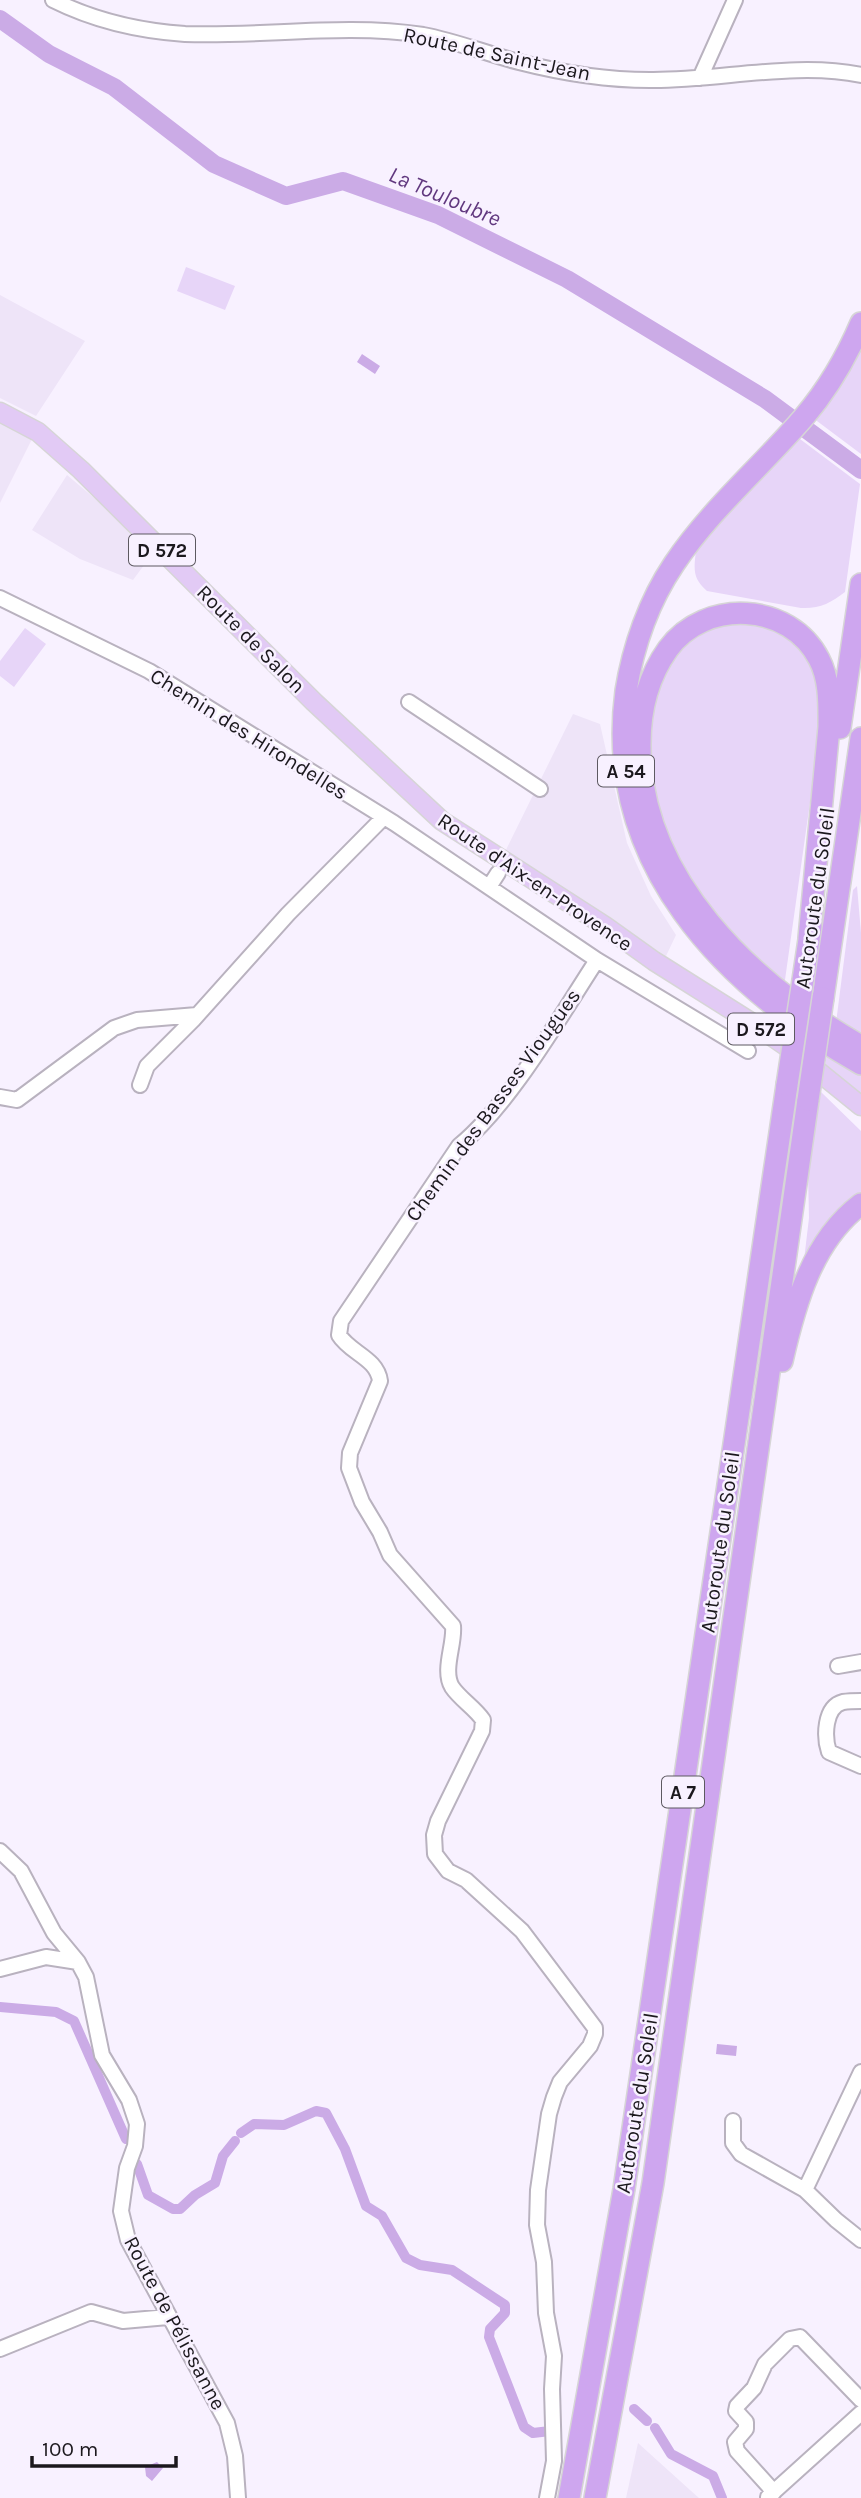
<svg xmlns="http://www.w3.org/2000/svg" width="861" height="2498" viewBox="0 0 861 2498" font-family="Karla,sans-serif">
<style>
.built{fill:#eee4f8}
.green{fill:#e7d5f8}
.water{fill:#cbabe6}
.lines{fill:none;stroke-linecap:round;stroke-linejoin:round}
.canal{stroke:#cbabe6;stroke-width:10}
.river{stroke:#cbabe6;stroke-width:18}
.minor-casing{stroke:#b9b2bf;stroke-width:18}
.major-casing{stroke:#d6d5d6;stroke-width:21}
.highway-casing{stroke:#d6d5d6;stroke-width:24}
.minor{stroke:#fff;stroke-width:14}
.major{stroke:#e2caf5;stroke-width:18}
.highway{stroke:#cea6ef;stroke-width:21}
.highway-bridge-casing{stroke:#d6d5d6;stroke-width:24;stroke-linecap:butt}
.highway-bridge{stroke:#cea6ef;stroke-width:21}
.labels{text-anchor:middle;stroke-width:5;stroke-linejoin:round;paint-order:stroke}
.shield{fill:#f8f1ff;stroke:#5d5961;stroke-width:2}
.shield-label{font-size:19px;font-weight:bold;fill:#1b181d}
.street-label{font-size:21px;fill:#1b181d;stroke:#f8f1ff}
.water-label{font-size:23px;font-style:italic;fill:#61387f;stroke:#f8f1ff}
</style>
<rect width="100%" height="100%" fill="#f8f1ff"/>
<path class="built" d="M0 295 85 341 36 416 0 398Z
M0 423 33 437 0 503Z
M67 475 112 513 150 557 133 580 80 559 32 530Z
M573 714 600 724 627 843 651 896 676 935 666 956 503 856Z
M638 2443 690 2490 699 2498H626Z"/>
<path class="green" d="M186 267 235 286 225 310 177 291Z
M861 349V454L813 418 847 373Z
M796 436 860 484 845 592C831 603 819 609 801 608L707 591C692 578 694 569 696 550Z
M735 622 777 629 792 638 816 672 823 710 784 987 702 900 670 843 654 799 648 729 665 667 685 643 714 626Z
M25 628 46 644 14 687 0 676V661Z
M857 886 861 933V1038L836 1023 853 890Z
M827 1054 861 1073V1096L825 1066Z
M821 1092 861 1131V1196L804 1260 809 1218 808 1172Z"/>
<path class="water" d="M362 354 380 366 375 374 357 362Z
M717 2044 737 2046 736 2056 716 2054Z
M157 2462 163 2468 152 2481 146 2476 145 2467Z"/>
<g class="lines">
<path class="canal" d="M0 2007 56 2012 74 2021 126 2139
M241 2133 254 2124 284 2125 316 2111 326 2113 345 2149 366 2206 382 2216 406 2258 420 2265 452 2270 505 2305V2313L490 2329 489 2337 524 2427 533 2433 550 2431
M137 2164 148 2195 173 2209H180L195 2195 215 2183 223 2156 235 2141
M634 2409 647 2421
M655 2428 671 2454 713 2476 722 2498"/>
<path class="river" d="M0 19 49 54 114 87 214 164 286 196 343 181 438 215 567 279 765 399 861 470"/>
<defs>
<path id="minor" d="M53 0C93 20 140 31 185 34 264 37 344 23 423 35 456 41 487 54 519 62 562 73 607 80 650 80 718 81 795 61 861 75
M700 78 735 0
M0 598 149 671 394 823 597 960 748 1051
M409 702 540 789
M489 887 498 873
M140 1085 147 1066 193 1020 288 914 384 817
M0 1097 17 1100 114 1028 137 1020 197 1015
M838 1666 861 1662
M861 1701C856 1701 849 1701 843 1702 824 1707 824 1737 829 1752L861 1766
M0 1851 21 1871 54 1933 78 1962 86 1977 102 2055 129 2100 137 2124 135 2146 127 2168 121 2211 128 2240 227 2423 235 2456 238 2498
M0 1969 46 1957 78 1962
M861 2072 805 2190 836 2220 861 2240
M733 2121V2143L741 2154 805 2190
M0 2349 91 2312 123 2321 168 2317
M774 2492 737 2451 735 2442 746 2429V2422L736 2411 737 2406 754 2388 765 2364 790 2339 800 2337 861 2400
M768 2497 861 2413
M547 2498 554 2461 552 2389 554 2356 546 2313 544 2262 537 2225 538 2190 549 2114 554 2097 560 2082 590 2046 595 2034V2028L522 1931 466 1880 448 1871 435 1854 434 1835 438 1821 482 1731 483 1720C475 1708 460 1699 452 1687 442 1670 455 1644 453 1626L390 1555 380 1532 362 1502 349 1468 350 1453 380 1381C377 1358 350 1353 339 1335L341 1321 459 1146C511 1103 559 1018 597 960"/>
<path id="major" d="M0 412 38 432 81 470 314 702 442 821 605 926 654 961 757 1026 793 1051 861 1106"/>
<path id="highway" d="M861 323C847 356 827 390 804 417 761 467 711 509 674 564 649 601 633 647 626 691 603 863 723 985 861 1064
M840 728 861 584
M809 938 829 727C829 704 830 680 819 659 790 602 705 598 668 649 648 677 640 710 640 744 639 879 752 984 861 1046
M803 980 811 926
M823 998 861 738
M782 1361C795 1304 812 1241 861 1204
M569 2498 624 2189 787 1085
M595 2498 653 2183 808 1100"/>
</defs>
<use href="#minor" class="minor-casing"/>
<use href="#major" class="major-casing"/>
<use href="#highway" class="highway-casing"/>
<use href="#minor" class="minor"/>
<use href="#major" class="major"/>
<use href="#highway" class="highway"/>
<defs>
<path id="highway-bridge" d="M787 1085 803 980
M808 1100 823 998"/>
</defs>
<use href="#highway-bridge" class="highway-bridge-casing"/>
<use href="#highway-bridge" class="highway-bridge"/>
</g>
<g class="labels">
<g class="shield">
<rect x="129" y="534.5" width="66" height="31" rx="5"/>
<rect x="598" y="755.5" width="56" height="31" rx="5"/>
<rect x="728" y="1013.5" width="66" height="31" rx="5"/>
<rect x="662" y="1776.5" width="42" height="31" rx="5"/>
</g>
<g class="shield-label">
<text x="162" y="557">D 572</text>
<text x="626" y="778">A 54</text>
<text x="761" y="1036">D 572</text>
<text x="683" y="1799">A 7</text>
</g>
<g class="street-label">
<text transform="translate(497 54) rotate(12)" y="7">Route de Saint-Jean</text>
<text transform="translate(251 639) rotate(45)" y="7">Route de Salon</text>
<text transform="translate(249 734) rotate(32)" y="7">Chemin des Hirondelles</text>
<text transform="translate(535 882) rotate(34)" y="7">Route d'Aix-en-Provence</text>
<text transform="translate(815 898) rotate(-82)" y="7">Autoroute du Soleil</text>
<text transform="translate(493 1105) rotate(-54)" y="7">Chemin des Basses Viougues</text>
<text transform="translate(720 1542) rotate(-82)" y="7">Autoroute du Soleil</text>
<text transform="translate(637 2103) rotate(-81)" y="7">Autoroute du Soleil</text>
<text transform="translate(175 2323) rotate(62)" y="7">Route de Pélissanne</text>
</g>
<g class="water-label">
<text transform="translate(445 196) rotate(23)" y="8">La Touloubre</text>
</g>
</g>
<path d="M32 2456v10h144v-10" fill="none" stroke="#1b181d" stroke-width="3.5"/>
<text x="42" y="2456" font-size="21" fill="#1b181d" stroke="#f8f1ff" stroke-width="5" paint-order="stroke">100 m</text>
</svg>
